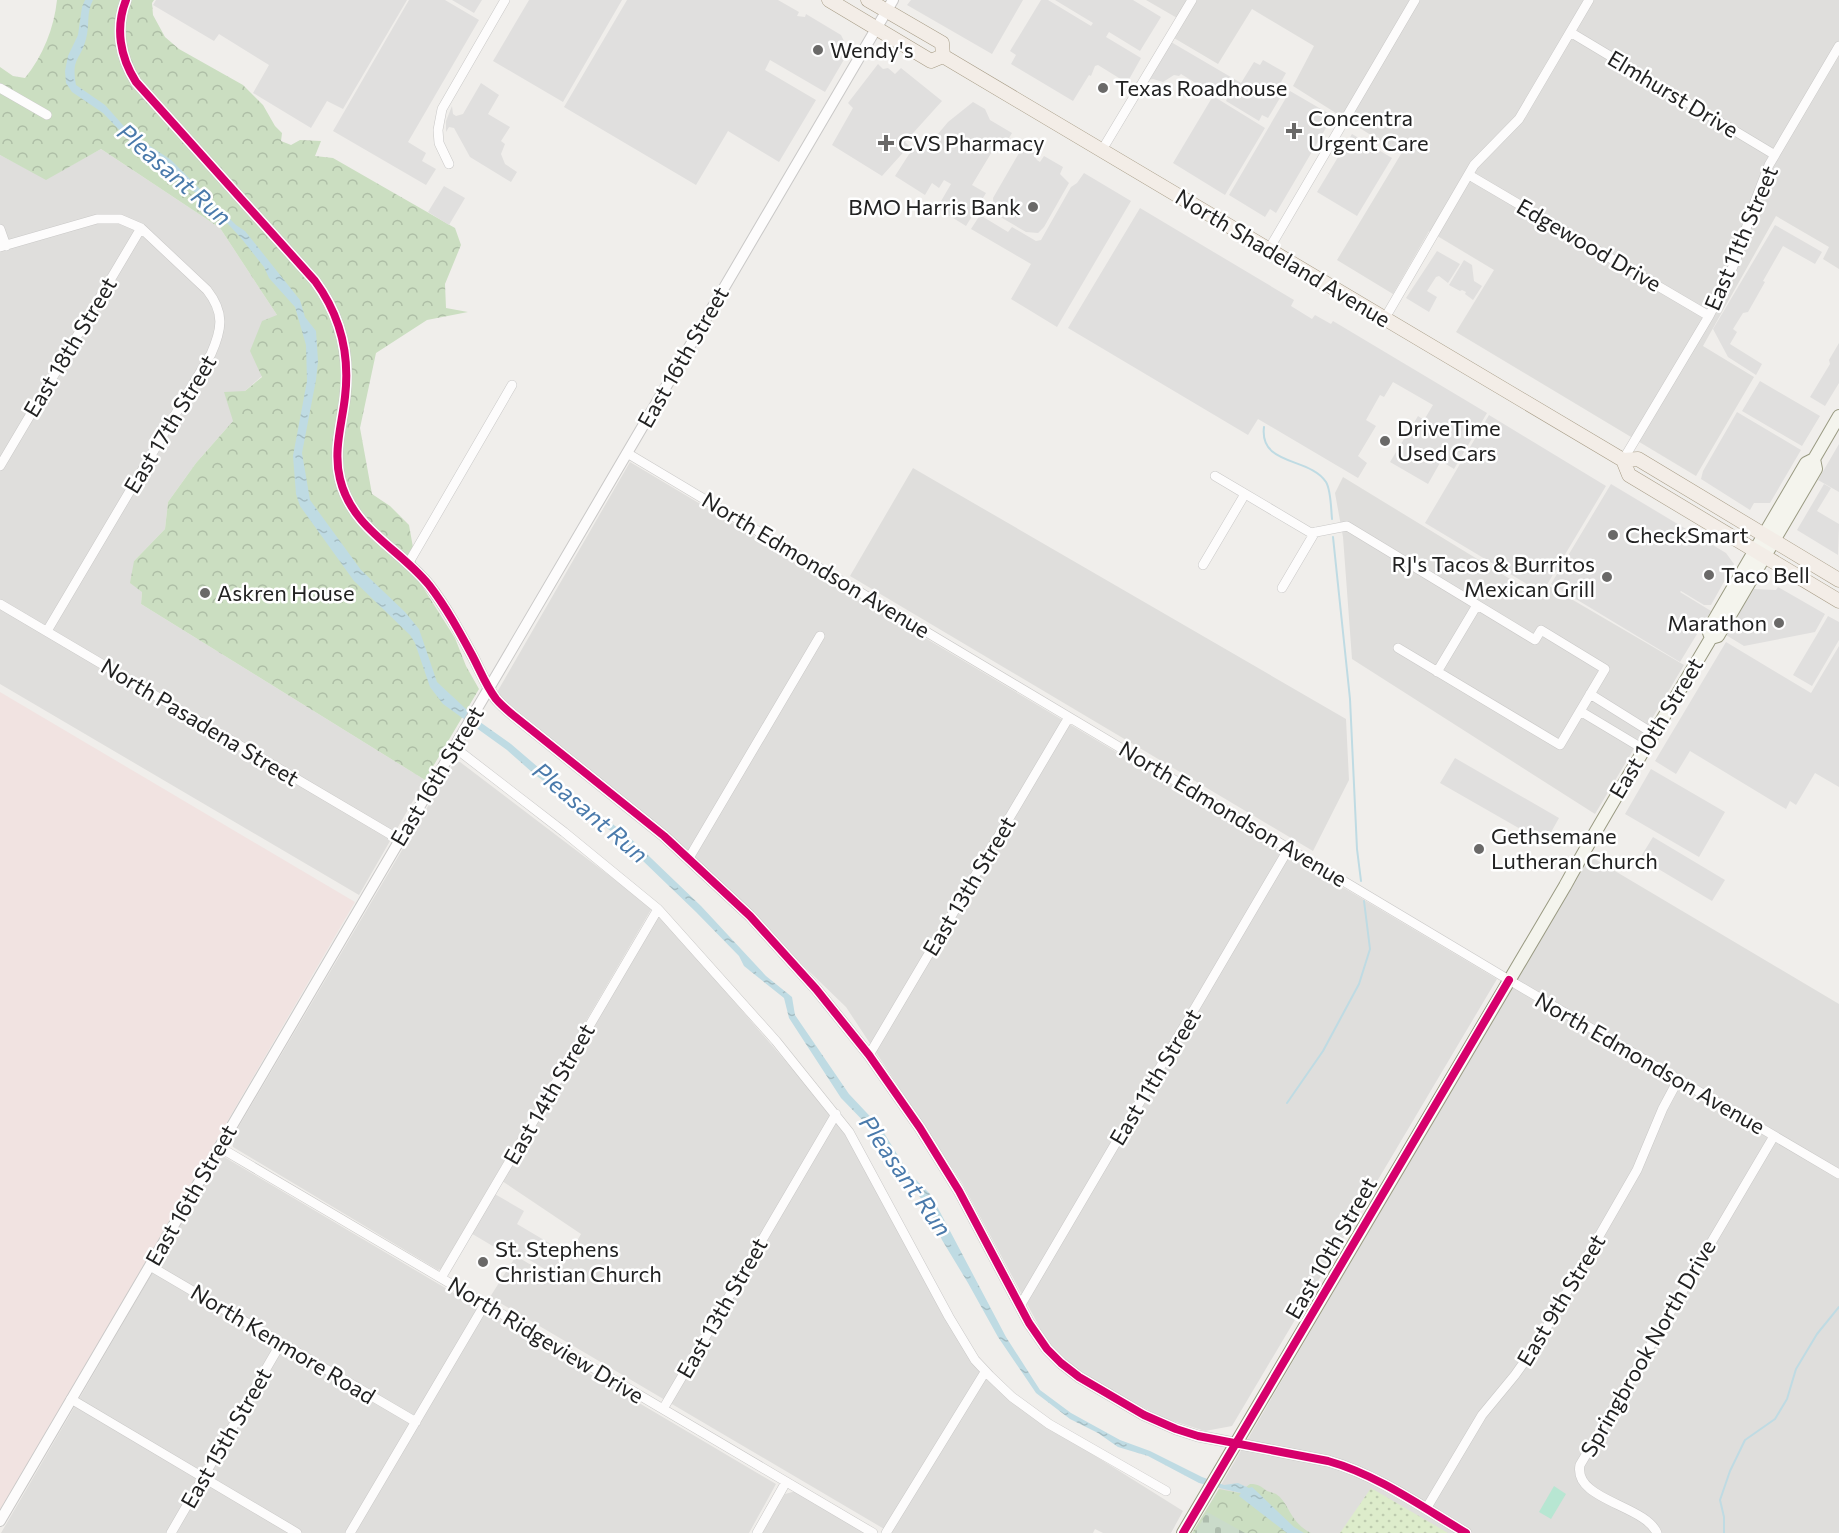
<svg xmlns="http://www.w3.org/2000/svg" width="1839" height="1533" viewBox="0 0 1839 1533" font-family="Commissioner,sans-serif">
<style>
.residential{fill:#dfdedc}
.commercial{fill:#f1e3e1}
.grass{fill:url(#grass-dots)}
.forest{fill:url(#forest-crowns)}
.cemetery{fill:url(#cemetery-stones)}
.pitch{fill:#b7e6d2}
.parking{fill:#e0dfde}
.water{fill:url(#water-ripples)}
.lines{fill:none;stroke-linecap:round;stroke-linejoin:round}
.stream{stroke:#bfdbe3;stroke-width:2}
.minor-casing{stroke:#c9c8c7;stroke-width:10}
.tertiary-casing{stroke:#c9c8c7;stroke-width:12}
.secondary-casing{stroke:#999a82;stroke-width:14}
.primary-casing{stroke:#a79c86;stroke-width:15}
.minor{stroke:#fdfcfc;stroke-width:9}
.tertiary{stroke:#fdfcfc;stroke-width:10}
.secondary{stroke:#f4f4ed;stroke-width:12}
.primary{stroke:#f3ede7;stroke-width:14}
.cycleway-casing{stroke:#fff;stroke-width:11}
.cycleway{stroke:#d6006c;stroke-width:8}
.poi-dot{fill:#6a6968;stroke:#fff;stroke-width:2}
.labels{text-anchor:middle;stroke-width:5;stroke-linejoin:round;paint-order:stroke}
.poi-label{font-size:22px;fill:#222;stroke:#fff;text-anchor:start}
.street-label{font-size:22px;fill:#222;stroke:#fff}
.water-label{font-size:24px;font-style:italic;fill:#4a7aab;stroke:#fff}
</style>
<defs>
<pattern id="grass-dots" width="8" height="8" patternUnits="userSpaceOnUse" patternTransform="scale(1.5)"><rect width="8" height="8" fill="#ddeccb"/><path d="M2 2h.1M6 6h.1" fill="none" stroke="#bdcaae" stroke-width="1.8" stroke-linecap="round"/></pattern>
<pattern id="forest-crowns" width="20" height="18" patternUnits="userSpaceOnUse" patternTransform="scale(1.5)"><rect width="20" height="18" fill="#cbdec1"/><path d="M2 6a3 3 0 1 1 6 0M12 15a3 3 0 1 1 6 0" fill="none" stroke="#aebea6"/></pattern>
<pattern id="cemetery-stones" width="16" height="16" patternUnits="userSpaceOnUse" patternTransform="scale(1.5)"><rect width="16" height="16" fill="#cadbca"/><path d="M2 7V4a2 2 0 0 1 4 0v3zM10 15v-3a2 2 0 0 1 4 0v3z" fill="#adbcad"/></pattern>
<pattern id="water-ripples" width="26" height="14" patternUnits="userSpaceOnUse" patternTransform="scale(1.5)"><rect width="26" height="14" fill="#bfdbe3"/><path d="M2 4q2-2 4 0t4 0M15 11q2-2 4 0t4 0" fill="none" stroke="#a4bcc2"/></pattern>
</defs>
<rect width="100%" height="100%" fill="#f0eeeb"/>
<path class="residential" d="M1146 0H1839V269L1823 259 1829 247 1776 216 1703 346 1754 377 1696 476 1456 332 1494 270 1429 231 1393 294 1337 260 1401 154 1293 86 1314 46 1252 9 1218 64 1174 38 1184 22Z
M101 149 220 228 277 315 262 376 245 391 233 421 196 463 168 502 165 529 134 561 142 592 141 604 425 780 359 895 0 684V155L46 179Z
M630 462 1497 979 1232 1426 1205 1431 1163 1418 1107 1388 1071 1365 1048 1343 962 1183 846 1007 674 841 496 694Z
M913 468 1346 719 1349 780 1313 851 850 576Z
M1343 477 1541 598 1549 586 1684 665 1595 814 1352 659 1343 537 1335 493Z
M454 762H460L652 908 441 1269 438 1270 233 1147 232 1138Z
M1588 855 1839 1004V1533H1193Z
M658 913 843 1128 979 1371 1009 1398 1049 1427 1183 1511 1171 1533H1103L1095 1529 1093 1533H891L490 1297 516 1256 555 1279 581 1234 502 1181Z
M221 1155 776 1484 749 1533H1Z
M796 1491 866 1533H762L785 1494Z"/>
<path class="commercial" d="M0 692 355 902 0 1512Z"/>
<path class="grass" d="M1371 1488 1448 1533H1340Z"/>
<path class="forest" d="M57 0H154L152 3 153 15 165 37 179 49 243 85 263 105 275 126 282 133 281 141 291 145 300 140 321 141 315 156 333 158 455 228 461 245 445 284 446 308 468 312 427 320 376 353 360 428 372 494 390 506 409 525 419 581 455 638 466 666 479 689 425 780 141 604 142 592 130 583 134 561 165 529 168 502 196 463 233 421 224 392 245 391 262 377 250 351 262 321 277 315 220 228 101 149 46 180 0 155V67L13 76 25 78C43 56 54 28 57 0Z
M1250 1484C1259 1484 1260 1486 1267 1491 1270 1492 1274 1493 1276 1494 1289 1502 1289 1522 1311 1533H1298L1246 1487Z
M1219 1489 1245 1494 1288 1533H1192Z"/>
<path class="cemetery" d="M1207 1512 1245 1533H1195Z"/>
<path class="pitch" d="M1554 1486 1566 1494 1551 1519 1539 1512Z"/>
<path class="parking" d="M156 0H407L343 109 327 101 311 128 253 93 269 65 219 34 214 41 153 5Z
M409 0H445L479 20 408 142 426 153 422 161 436 169 426 185 333 131Z
M452 0H482L474 13Z
M529 0H622L563 102 493 61Z
M627 0H778L799 12 797 16 805 17 806 14 841 35 844 41 841 49 849 51 825 92 770 60 765 70 816 100 779 162 728 131 696 185 564 107Z
M911 0H1023L992 54 907 5Z
M1041 0H1048L1091 26 1093 23 1055 0H1133L1161 17 1140 51 1109 32 1106 37 1141 58 1127 83 1098 65 1095 66 1091 76 1089 75 1073 101 1011 64 1016 55 1010 51Z
M1171 42 1241 83 1254 62 1260 65 1263 60 1286 73 1281 82 1287 86 1268 118 1262 115 1259 121 1226 101 1229 95 1217 87 1212 93 1181 74 1179 76 1174 75 1163 82 1153 79 1148 80Z
M878 64 883 69 888 68 895 74 901 68 942 101 905 142 909 146 882 176 832 145 853 108 848 103Z
M481 83 499 95 488 114 510 127 501 141 505 144 501 154 505 164 517 172 511 182 470 157 454 128 449 127 446 132V121L452 106 453 114 456 116 463 114Z
M1290 91 1333 116 1276 213 1270 209 1265 217 1229 195Z
M1213 96 1265 128 1225 195 1173 163Z
M973 102 985 109 990 120 1012 133 1003 148 996 145 972 185 986 193 966 226 937 208 951 184 944 180 939 188 932 183 925 195 895 176 913 148 922 153 948 122Z
M1352 134 1392 158 1357 216 1317 192Z
M1026 141 1040 149 1035 157 1037 160 1040 162 1044 156 1063 167 1060 174 1069 183 1044 227 1038 233 1026 232 997 215 994 211 993 198Z
M1084 173 1131 201 1057 327 1011 299 1031 264 971 229 980 215 1008 232 1012 227 1036 241 1041 240 1071 187 1077 183Z
M444 186 465 198 449 225 428 212Z
M1140 208 1294 300 1291 306 1312 319 1315 315 1331 324 1333 321 1487 413 1454 469 1441 461 1428 484 1390 462 1418 416 1424 420 1433 405 1393 382 1384 397 1380 395 1366 420 1376 426 1358 456 1367 463 1358 478 1258 419 1248 435 1068 328Z
M1775 225 1822 252 1815 264 1783 246 1763 281 1765 282 1748 312 1743 313 1733 329 1737 332 1730 344 1762 364 1756 375 1728 357 1713 329Z
M1437 251 1460 264 1448 283 1439 276 1436 277 1427 291 1437 297 1429 312 1406 298Z
M1464 260 1472 265 1474 281 1482 286 1473 300 1465 294 1466 292 1462 290 1460 291 1449 285Z
M1839 343V383L1825 406 1810 397 1830 364 1829 360Z
M1760 381 1820 416 1802 446 1742 411Z
M1737 412 1801 450 1770 503H1754L1750 510 1701 479 1703 471Z
M1489 415 1606 486 1542 593 1425 523Z
M1839 444V492L1818 480Z
M1611 484 1726 553 1734 564 1711 605H1704L1681 591 1680 592 1711 611 1680 662 1551 584Z
M1824 484 1831 488 1817 511 1839 524 1838 555 1797 530Z
M1778 587 1825 614 1815 632 1744 646 1726 635 1754 589 1776 590Z
M1828 616 1839 622V640L1812 686 1793 675Z
M1726 642 1811 693 1839 646V787L1815 773 1796 805 1790 801 1786 809 1690 751 1676 774 1655 761Z
M1455 758 1559 818 1545 843 1440 783Z
M1651 769 1725 812 1699 857 1625 814Z
M1653 837 1725 880 1712 901 1640 858Z
M493 1193 524 1211 517 1224 566 1253 553 1274 516 1252 513 1258 469 1232Z"/>
<path class="water" d="M85 0H93C86 13 90 25 86 39 80 61 71 58 76 85L105 105 129 132 171 160 236 225 245 231 300 300 305 317 316 331 318 361 316 380 302 453 310 500 361 570 405 612 419 629 437 682 480 722 511 744 539 768 627 835 701 906 766 976 792 997 795 1015 849 1094 881 1128 908 1172 931 1195 1006 1337 1040 1390 1071 1413 1120 1440 1150 1451 1202 1477 1224 1485 1238 1483 1249 1488 1252 1487 1294 1527 1304 1533H1287L1239 1496 1241 1493 1199 1483 1148 1456 1118 1447 1098 1433 1070 1419 1036 1393 998 1337 968 1283 942 1240 934 1221 922 1200 872 1130 841 1098 789 1018 784 998 744 966 739 956 696 912 615 834 534 774 507 750 443 704 430 687 415 643 410 635 354 581 300 506 296 494 293 456 307 381 306 345 295 307 269 278 264 267 241 238 203 197 188 188 175 173 149 152 126 137 103 113 72 92 66 83 65 71 68 56 78 35 82 7Z"/>
<g class="lines">
<path class="stream" d="M1264 427C1259 466 1310 457 1326 482 1331 490 1331 509 1332 519
M1333 537 1350 699 1357 849 1361 881
M1287 1103 1323 1051 1359 984 1370 949 1364 901
M1724 1533V1517L1720 1500 1730 1471 1745 1440 1775 1419 1787 1399 1796 1369 1817 1334 1839 1307"/>
<defs>
<path id="minor" d="M1570 32 1775 155
M0 88 47 115
M1102 150 1192 0
M449 164 439 143 438 130 442 109 505 0
M1469 175 1709 316
M0 229 6 246
M0 247 97 219H120L141 228 207 290C225 313 222 329 211 354L47 631
M1269 249 1415 0
M1385 318 1474 165 1519 119 1589 0
M627 453 1509 980 1839 1174
M1623 460 1709 316 1728 279 1741 246 1751 212 1769 165 1839 46
M0 466 141 228
M1215 476 1311 533 1347 526 1535 640 1541 630 1605 669 1560 745 1398 648
M408 564 512 385
M1203 565 1245 494
M1282 588 1315 532
M0 604 400 840
M1437 672 1477 605
M1590 694 1654 734
M1580 711 1645 750
M454 747 564 832 658 909 776 1041 849 1132 949 1317 975 1360 990 1376 1012 1397 1049 1424 1166 1491
M689 858 820 636
M869 1055 1069 717
M219 1147 873 1533
M150 1266 416 1422
M441 1278 658 909
M1020 1306 1289 848
M71 1399 297 1533
M663 1409 836 1114
M1426 1509 1482 1415 1515 1375 1537 1344 1637 1170 1663 1108 1678 1080
M171 1533 281 1343
M350 1533 485 1304
M757 1533 786 1482
M886 1533 985 1372
M1657 1533C1645 1505 1573 1500 1580 1465L1774 1136"/>
<path id="tertiary" d="M126 0C115 28 120 57 136 82L315 281C340 315 350 355 345 397 342 424 333 451 340 479 352 529 399 548 429 585 446 607 459 631 472 655 480 670 486 686 496 699 501 705 507 710 513 715L664 836 750 916 816 989 869 1055 920 1128 959 1191 1029 1323 1047 1349 1061 1363 1079 1377 1144 1415 1176 1429 1198 1436 1328 1461C1378 1475 1422 1507 1466 1533
M0 1521 893 0"/>
<path id="secondary" d="M1711 638 1708 630 1714 620 1806 463 1814 459 1839 416
M1183 1533 1565 886C1611 802 1662 721 1711 638L1718 636 1816 469 1814 459"/>
<path id="primary" d="M829 0 931 61 943 56
M868 0 942 43 943 56
M943 56 1623 460 1638 459 1839 580
M1623 460 1629 475 1839 601"/>
</defs>
<use href="#minor" class="minor-casing"/>
<use href="#tertiary" class="tertiary-casing"/>
<use href="#secondary" class="secondary-casing"/>
<use href="#primary" class="primary-casing"/>
<use href="#minor" class="minor"/>
<use href="#tertiary" class="tertiary"/>
<use href="#secondary" class="secondary"/>
<use href="#primary" class="primary"/>
<defs>
<path id="cycleway" d="M126 0C115 28 120 57 136 82L315 281C340 315 350 355 345 397 342 424 333 451 340 479 352 529 399 548 429 585 446 607 459 631 472 655 480 670 486 686 496 699 501 705 507 710 513 715L664 836 750 916 816 989 869 1055 920 1128 959 1191 1029 1323 1047 1349 1061 1363 1079 1377 1144 1415 1176 1429 1198 1436 1328 1461C1378 1475 1422 1507 1466 1533
M1183 1533 1509 980"/>
</defs>
<use href="#cycleway" class="cycleway-casing"/>
<use href="#cycleway" class="cycleway"/>
</g>
<g class="poi-dot">
<circle cx="818" cy="50" r="6"/>
<circle cx="1103" cy="88" r="6"/>
<path d="M1291 122h6v6h6v6h-6v6h-6v-6h-6v-6h6z"/>
<path d="M883 134h6v6h6v6h-6v6h-6v-6h-6v-6h6z"/>
<circle cx="1033" cy="207" r="6"/>
<circle cx="1385" cy="441" r="6"/>
<circle cx="1613" cy="535" r="6"/>
<circle cx="1709" cy="575" r="6"/>
<circle cx="1607" cy="577" r="6"/>
<circle cx="205" cy="593" r="6"/>
<circle cx="1779" cy="623" r="6"/>
<circle cx="1479" cy="849" r="6"/>
<circle cx="483" cy="1262" r="6"/>
</g>
<g class="labels">
<g class="poi-label">
<text x="830" y="58">Wendy's</text>
<text x="1115" y="96">Texas Roadhouse</text>
<text x="1308" y="126">Concentra<tspan x="1308" dy="25">Urgent Care</tspan></text>
<text x="898" y="151">CVS Pharmacy</text>
<text x="1021" y="215" text-anchor="end">BMO Harris Bank</text>
<text x="1397" y="436">DriveTime<tspan x="1397" dy="25">Used Cars</tspan></text>
<text x="1625" y="543">CheckSmart</text>
<text x="1595" y="572" text-anchor="end">RJ's Tacos &amp; Burritos<tspan x="1595" dy="25">Mexican Grill</tspan></text>
<text x="1721" y="583">Taco Bell</text>
<text x="217" y="601">Askren House</text>
<text x="1767" y="631" text-anchor="end">Marathon</text>
<text x="1491" y="844">Gethsemane<tspan x="1491" dy="25">Lutheran Church</tspan></text>
<text x="495" y="1257">St. Stephens<tspan x="495" dy="25">Christian Church</tspan></text>
</g>
<g class="street-label">
<text transform="translate(1673 94) rotate(31)" y="8">Elmhurst Drive</text>
<text transform="translate(1741 238) rotate(-67)" y="8">East 11th Street</text>
<text transform="translate(1589 245) rotate(30)" y="8">Edgewood Drive</text>
<text transform="translate(1283 258) rotate(31)" y="8">North Shadeland Avenue</text>
<text transform="translate(70 347) rotate(-59)" y="8">East 18th Street</text>
<text transform="translate(683 357) rotate(-60)" y="8">East 16th Street</text>
<text transform="translate(170 424) rotate(-59)" y="8">East 17th Street</text>
<text transform="translate(816 565) rotate(31)" y="8">North Edmondson Avenue</text>
<text transform="translate(200 722) rotate(31)" y="8">North Pasadena Street</text>
<text transform="translate(1656 728) rotate(-59)" y="8">East 10th Street</text>
<text transform="translate(437 776) rotate(-59)" y="8">East 16th Street</text>
<text transform="translate(1233 814) rotate(31)" y="8">North Edmondson Avenue</text>
<text transform="translate(969 886) rotate(-59)" y="8">East 13th Street</text>
<text transform="translate(1650 1063) rotate(30)" y="8">North Edmondson Avenue</text>
<text transform="translate(1155 1077) rotate(-59)" y="8">East 11th Street</text>
<text transform="translate(549 1094) rotate(-60)" y="8">East 14th Street</text>
<text transform="translate(191 1195) rotate(-60)" y="8">East 16th Street</text>
<text transform="translate(1331 1248) rotate(-60)" y="8">East 10th Street</text>
<text transform="translate(1561 1300) rotate(-59)" y="8">East 9th Street</text>
<text transform="translate(722 1308) rotate(-60)" y="8">East 13th Street</text>
<text transform="translate(546 1340) rotate(31)" y="8">North Ridgeview Drive</text>
<text transform="translate(283 1344) rotate(31)" y="8">North Kenmore Road</text>
<text transform="translate(1648 1348) rotate(-60)" y="8">Springbrook North Drive</text>
<text transform="translate(226 1438) rotate(-60)" y="8">East 15th Street</text>
</g>
<g class="water-label">
<text transform="translate(174 175) rotate(41)" y="8">Pleasant Run</text>
<text transform="translate(590 813) rotate(40)" y="8">Pleasant Run</text>
<text transform="translate(905 1176) rotate(55)" y="8">Pleasant Run</text>
</g>
</g>
</svg>
